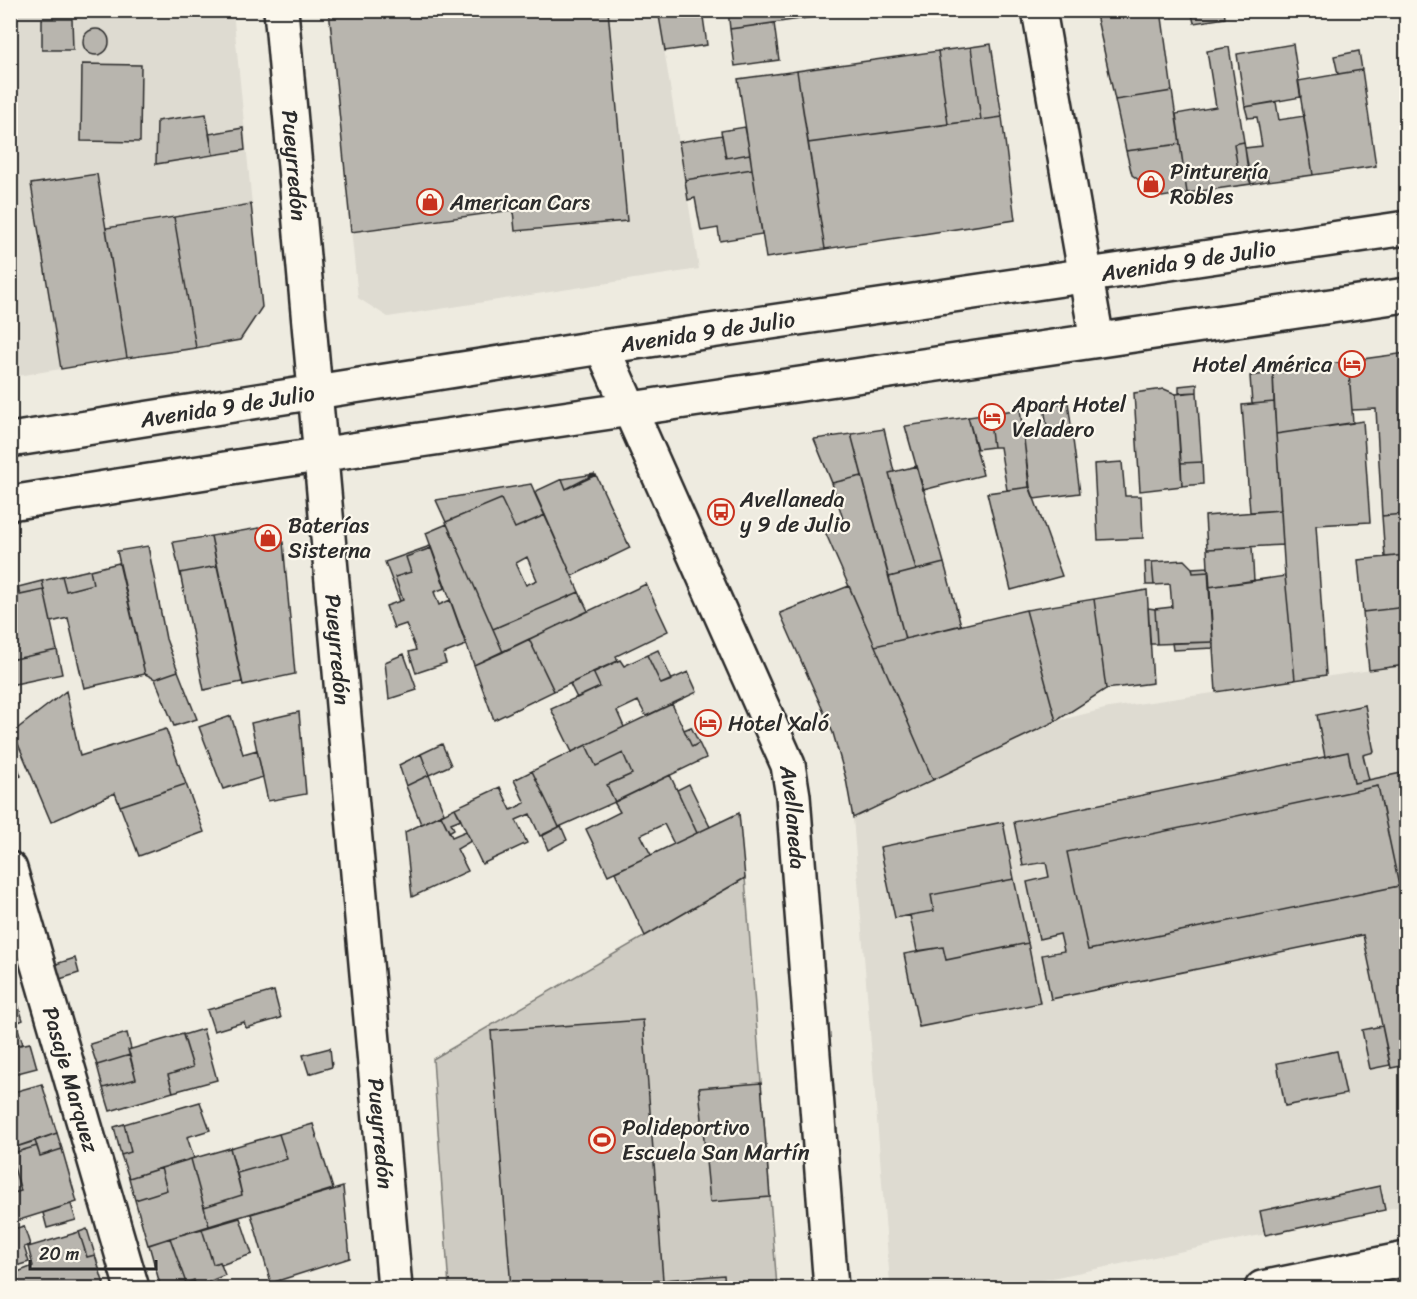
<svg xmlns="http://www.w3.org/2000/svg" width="1417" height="1299" viewBox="0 0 1417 1299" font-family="Sriracha,sans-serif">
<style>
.built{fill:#dedbd1}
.green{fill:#cecbc2;stroke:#7c7b76;stroke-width:1.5}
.building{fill:#b8b5ae;stroke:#2b2b2b;stroke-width:1.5;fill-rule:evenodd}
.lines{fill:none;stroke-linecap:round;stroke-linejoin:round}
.minor-casing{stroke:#2b2b2b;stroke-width:38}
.primary-casing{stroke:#2b2b2b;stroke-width:38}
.minor{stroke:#fbf7ec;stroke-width:33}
.primary{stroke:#fbf7ec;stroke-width:33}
.labels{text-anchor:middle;stroke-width:4.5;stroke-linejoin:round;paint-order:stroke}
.street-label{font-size:22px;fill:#2b2b2b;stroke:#fbf7ec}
.poi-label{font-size:22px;fill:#2b2b2b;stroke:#fbf7ec;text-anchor:start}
</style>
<rect width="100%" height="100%" fill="#eeebe0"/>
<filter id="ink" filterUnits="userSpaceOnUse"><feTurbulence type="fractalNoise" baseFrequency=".0167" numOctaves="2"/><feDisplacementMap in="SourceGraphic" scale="12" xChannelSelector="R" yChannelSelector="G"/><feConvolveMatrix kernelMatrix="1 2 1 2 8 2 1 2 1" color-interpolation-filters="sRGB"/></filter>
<g filter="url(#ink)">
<path class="built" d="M11 11H233L262 307 240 340 11 377Z
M329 11H658L699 269 388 317 358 298Z
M1406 665V1205L1004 1288H898L890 1283 853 818 1056 721 1109 708Z"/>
<path class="green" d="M745 878 777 1287 449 1288 433 1059Z"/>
<path class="building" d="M329 10H608L627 221 515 231 513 210 351 232Z
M658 10H702L707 45 665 51Z
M728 10H863L730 29Z
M1095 10H1161L1172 91 1115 100Z
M1191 10H1224L1225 18 1194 23Z
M42 19H72L73 50H42Z
M774 23 779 60 735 66 730 29Z
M83 42a13 13 0 1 1 26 0a13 13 0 1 1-26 0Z
M991 44 1002 117 981 120 971 47Z
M1293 44 1301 97 1245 107 1237 54Z
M971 47 981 120 948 124 938 51Z
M1229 47 1244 142 1234 144 1238 170 1185 179 1176 114 1216 107 1207 51Z
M938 51 948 124 808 143 797 71Z
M1359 51 1362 70 1338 74 1334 56Z
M82 64 141 65 140 142 81 141Z
M1362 70 1376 166 1313 175 1298 81Z
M797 71 825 249 766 258 738 79Z
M1172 91 1180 144 1126 151 1115 100Z
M1276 102 1279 120 1304 116 1313 175 1268 181 1267 176 1249 179 1245 148 1262 146 1257 117 1248 118 1245 107Z
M206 114 213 155 156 164 157 121Z
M1002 117 1015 220 825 249 808 143Z
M745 127 750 154 726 158 721 131Z
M243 128 245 150 213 155 209 134Z
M722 135 726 158 750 154 752 169 685 180 679 142Z
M1244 142 1251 184 1187 193 1185 179 1238 170 1234 144Z
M1180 144 1187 193 1162 197 1132 175 1126 151Z
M752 169 762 234 720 241 718 228 701 231 695 198 688 200 685 180Z
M97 174 127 358 61 369 31 184Z
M1267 176 1268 181 1251 184 1249 179Z
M251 204 262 307 240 340 196 348 174 217Z
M174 217 196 348 127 358 106 228Z
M1406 353V522H1404L1403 514 1382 516 1376 409 1352 410 1348 361Z
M1348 361 1353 423 1276 434 1273 373Z
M1273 373 1274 402 1252 404 1250 376Z
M1197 384V392L1179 393V386Z
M1164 389 1176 394 1182 486 1140 491 1134 393Z
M1197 392 1202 462 1181 463 1176 394Z
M1068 402 1080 493 1034 499 1029 486 1024 439 1048 435 1044 406Z
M1274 402 1281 510 1250 512 1242 405Z
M1020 409 1030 487 1007 490 1000 447H993L989 414Z
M989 414 993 447 977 449 968 417Z
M968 417 983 475 923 490 905 426Z
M1363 421 1370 522 1316 525 1326 675 1295 680 1285 576 1276 434Z
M1047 426 1048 435 1024 439 1023 430Z
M884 429 894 472 889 473 916 570 889 577 851 434Z
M851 434 862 476 832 483 814 439Z
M1122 462 1125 496H1141L1143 538 1098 540 1094 464Z
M1202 462 1203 484 1182 486 1181 463Z
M917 466 944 563 916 570 889 473Z
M595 474 566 489 562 479Z
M596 475 630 548 572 576 534 492 562 479 566 489Z
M862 476 905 639 875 646 823 527 843 519 832 483Z
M531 484 545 515 515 528 501 499 446 522 436 500Z
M1030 487 1062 576 1011 590 987 493Z
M501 499 515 528 545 515 579 592 493 629 446 522ZM527 557 537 580 526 585 516 563Z
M1281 510 1283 545 1207 549 1205 516Z
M1403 514 1404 522H1406V555L1385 557 1382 516Z
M447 524 503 652 474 665 426 533Z
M259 528 283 542 295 674 243 685 211 536Z
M211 536 217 566 180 573 173 542Z
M148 546 166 639 178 671 155 679 145 674 117 551Z
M430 546 431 548 406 557 411 572 395 577 403 600 400 601 385 562Z
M1252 547 1254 581 1209 587 1207 549Z
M431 548 445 588 434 592 439 605 450 600 466 645 443 654 446 663 416 673 409 652 416 650 406 624 394 628 386 606 403 600 395 577 411 572 406 557Z
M1406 555V607L1363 612 1358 560Z
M1184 560 1192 568 1193 573 1209 572 1213 642 1157 644 1155 609 1172 607 1170 584 1154 585 1152 562Z
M1145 562H1152L1154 585H1146Z
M119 563 145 674 84 688 68 618 51 622 42 581 62 576 66 591 93 584 90 570Z
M944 563 961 625 905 639 889 577Z
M217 566 242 682 204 690 180 573Z
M1208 567 1209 572 1193 573 1192 568Z
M90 570 93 584 66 591 62 576Z
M1285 576 1295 680 1216 692 1209 587Z
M42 581 44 590 20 595 18 587Z
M646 584 668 631 616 656 618 661 554 691 529 639Z
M849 586 933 780 853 818 846 779 833 733 780 613Z
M18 587 20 595 44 590 57 650 10 660V588Z
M1147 590 1153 683 1106 689 1094 599Z
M579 592 588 611 503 652 493 629Z
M1094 599 1106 689 1056 721 1026 610Z
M1406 607V665L1369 670 1363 612Z
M1148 608 1155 609 1157 644H1150Z
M1026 610 1056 721 933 780 875 646Z
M529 639 554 691 494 720 474 665Z
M1213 642V648L1173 650 1172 643Z
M57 650 62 674 10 685V660Z
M658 650 672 680 661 684 647 655Z
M404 654 417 690 389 699 385 662Z
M647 655 661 684 688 672 697 692 646 716 638 701 617 711 624 727 572 752 551 709 600 687 593 672 620 660 624 666Z
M178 671 197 719 174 726 155 679Z
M593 672 600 687 577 698 570 684Z
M66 691 80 756 166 729 186 784 120 806 115 793 51 822 13 732Z
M672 704 692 747 699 743 706 758 615 802 607 785 632 774 623 753 596 766 586 745Z
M1365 705 1374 752 1363 755 1369 780 1354 783 1348 752 1325 757 1317 715Z
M299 712 306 794 268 801 251 723Z
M231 716 243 754 257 750 263 777 223 789 199 727Z
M691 727 699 743 692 747 684 730Z
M442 744 451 765 429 775 421 754Z
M586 745 596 766 623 753 632 774 607 785 615 802 559 827 532 771Z
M10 746 21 776 10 780Z
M1348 752 1354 783 1406 772V879L1398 881 1378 786 1067 852 1088 950 1399 886 1406 923V1065L1391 1068 1363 935 1051 999 1042 955 1064 951 1060 934 1039 939 1027 882 1049 877 1046 862 1023 866 1014 822Z
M421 754 429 775 406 786 399 765Z
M532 771 559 827 540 836 530 814 516 820 527 843 482 864 455 808 500 787 511 810 525 803 514 780Z
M429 775 444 813 421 824 406 786Z
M670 775 697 833 674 844 664 824 641 835 651 855 608 875 586 829 620 812 614 802Z
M186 784 204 832 139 856 120 806Z
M689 784 710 827 697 833 677 790Z
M1378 786 1399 886 1088 950 1067 852Z
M455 808 461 819 451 823 454 829 449 832 441 815Z
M739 813 745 878 645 936 615 872Z
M441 815 452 837 466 831 471 841 457 849 468 871 412 897 405 832Z
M1003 822 1014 879 931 895 934 911 895 918 880 847Z
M561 826 567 840 548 850 542 836Z
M1014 879 1028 943 946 960 943 947 917 951 910 915 934 911 931 895Z
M1028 943 1040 1003 919 1027 904 954 943 947 946 960Z
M75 958 79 973 60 979 56 964Z
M274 991 281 1018 246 1028 244 1022 214 1031 207 1010Z
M17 1001 23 1020 16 1023 23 1044 11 1047 10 1003Z
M643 1020 663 1280 571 1288H511L491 1031Z
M1382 1026 1390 1065 1370 1069 1362 1030Z
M203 1029 217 1080 173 1092 168 1075 193 1067 183 1035Z
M127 1033 131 1049 128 1050 130 1055 97 1065 90 1044Z
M183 1034 193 1067 168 1075 173 1092 110 1111 103 1088 136 1079 128 1050Z
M30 1043 37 1068 10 1075V1044L11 1047Z
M330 1048 332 1067 309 1074 303 1055Z
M1337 1051 1346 1094 1285 1106 1277 1063Z
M130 1055 136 1079 103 1088 97 1065Z
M761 1083 770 1197 710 1202 699 1088Z
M42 1084 57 1133 10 1149V1093Z
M200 1102 210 1130 187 1137 194 1158 129 1178 121 1155 131 1152 124 1124Z
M124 1124 131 1152 121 1155 114 1127Z
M313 1124 333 1189 209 1226 204 1207 242 1195 237 1173 287 1159 279 1134Z
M57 1133 62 1149 40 1156 35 1141Z
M279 1134 287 1159 237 1173 230 1148Z
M35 1141 37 1146 10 1154V1149Z
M37 1146 40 1156 62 1149 77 1202 10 1223V1194L21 1191 10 1154Z
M230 1148 242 1195 204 1207 191 1159Z
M191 1159 209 1226 148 1245 135 1200 167 1190 161 1168Z
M161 1168 167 1190 135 1200 129 1178Z
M15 1171 21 1191 10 1194V1173Z
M1380 1186 1385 1210 1265 1235 1260 1211Z
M343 1187 350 1258 271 1283 251 1214Z
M71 1204 76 1220 47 1228 43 1213Z
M240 1218 252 1254 221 1265 220 1262 213 1264 202 1229Z
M24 1226 30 1245 24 1247 29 1262 10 1268V1230Z
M87 1229 95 1255 87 1257 79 1232Z
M202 1229 213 1264 220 1262 225 1275 196 1287 194 1280 186 1283 170 1238Z
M79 1232 87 1257 95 1255 105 1288H10V1275L33 1266 28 1247Z
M170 1238 186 1283 194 1280 196 1288H161L149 1245Z
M724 1275 725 1288H571L663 1280Z"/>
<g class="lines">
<defs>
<g id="minor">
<path id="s1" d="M281 10 395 1288"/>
<path d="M1039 10 1097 340"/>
<path id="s2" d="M602 347 788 765 793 796 831 1288"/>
<path id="s3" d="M10 869 132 1288"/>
<path d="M1262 1288 1406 1259"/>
</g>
<g id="primary">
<path id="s4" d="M10 440 602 347 1406 228"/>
<path d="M10 503 250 465 1406 295"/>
</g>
</defs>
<use href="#minor" class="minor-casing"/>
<use href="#primary" class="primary-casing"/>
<use href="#minor" class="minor"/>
<use href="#primary" class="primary"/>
</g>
</g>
<defs>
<symbol id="shop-ring" viewBox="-11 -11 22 22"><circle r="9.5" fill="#fbf7ec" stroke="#c8321e" stroke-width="1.5"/><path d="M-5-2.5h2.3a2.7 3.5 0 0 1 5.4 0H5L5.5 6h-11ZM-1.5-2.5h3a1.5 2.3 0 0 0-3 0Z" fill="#c8321e"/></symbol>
<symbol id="hotel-ring" viewBox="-11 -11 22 22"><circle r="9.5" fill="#fbf7ec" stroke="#c8321e" stroke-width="1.5"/><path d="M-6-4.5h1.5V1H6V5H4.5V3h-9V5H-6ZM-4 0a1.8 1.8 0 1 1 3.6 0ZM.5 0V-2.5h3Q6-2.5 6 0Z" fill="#c8321e"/></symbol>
<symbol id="bus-ring" viewBox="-11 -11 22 22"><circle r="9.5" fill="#fbf7ec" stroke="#c8321e" stroke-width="1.5"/><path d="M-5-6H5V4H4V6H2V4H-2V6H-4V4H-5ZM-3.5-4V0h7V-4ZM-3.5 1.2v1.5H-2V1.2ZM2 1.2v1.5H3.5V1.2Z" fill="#c8321e"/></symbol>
<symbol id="stadium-ring" viewBox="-11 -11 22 22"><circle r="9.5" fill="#fbf7ec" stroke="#c8321e" stroke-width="1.5"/><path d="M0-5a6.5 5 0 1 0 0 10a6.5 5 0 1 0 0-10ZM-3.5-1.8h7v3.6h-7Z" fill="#c8321e"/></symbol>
</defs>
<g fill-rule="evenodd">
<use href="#shop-ring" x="1136" y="169" width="30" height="30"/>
<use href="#shop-ring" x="415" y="187" width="30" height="30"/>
<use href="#hotel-ring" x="1337" y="349" width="30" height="30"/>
<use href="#hotel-ring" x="977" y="402" width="30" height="30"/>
<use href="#bus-ring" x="706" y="497" width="30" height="30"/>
<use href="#shop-ring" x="253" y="523" width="30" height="30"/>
<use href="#hotel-ring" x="693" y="708" width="30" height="30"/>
<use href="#stadium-ring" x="587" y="1125" width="30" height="30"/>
</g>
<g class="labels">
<g class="street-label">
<text dy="8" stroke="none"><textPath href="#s1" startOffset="156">Pueyrredón</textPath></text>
<text dy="8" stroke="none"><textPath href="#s4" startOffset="1192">Avenida 9 de Julio</textPath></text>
<text dy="8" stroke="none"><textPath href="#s4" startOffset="706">Avenida 9 de Julio</textPath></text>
<text dy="8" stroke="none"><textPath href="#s4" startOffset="220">Avenida 9 de Julio</textPath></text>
<text dy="8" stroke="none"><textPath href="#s1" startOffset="642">Pueyrredón</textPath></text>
<text dy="8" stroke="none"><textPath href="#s2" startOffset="510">Avellaneda</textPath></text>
<text dy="8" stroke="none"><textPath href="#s3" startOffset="219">Pasaje Marquez</textPath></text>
<text dy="8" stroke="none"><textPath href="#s1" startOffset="1128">Pueyrredón</textPath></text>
</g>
<g class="poi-label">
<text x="1170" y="179">Pinturería<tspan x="1170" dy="25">Robles</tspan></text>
<text x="450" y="210">American Cars</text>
<text x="1332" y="372" text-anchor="end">Hotel América</text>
<text x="1012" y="412">Apart Hotel<tspan x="1012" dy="25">Veladero</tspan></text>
<text x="740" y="507">Avellaneda<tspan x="740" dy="25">y 9 de Julio</tspan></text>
<text x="288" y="533">Baterías<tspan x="288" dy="25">Sisterna</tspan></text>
<text x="728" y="731">Hotel Xaló</text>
<text x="622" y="1135">Polideportivo<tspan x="622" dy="25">Escuela San Martín</tspan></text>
</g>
</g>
<rect width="1417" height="1299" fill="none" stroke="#fbf7ec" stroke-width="36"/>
<rect x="18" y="18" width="1381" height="1263" fill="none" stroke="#2b2b2b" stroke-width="2" filter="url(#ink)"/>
<path d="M30 1260v9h126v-9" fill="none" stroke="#2b2b2b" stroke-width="3"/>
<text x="39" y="1260" font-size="18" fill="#2b2b2b" stroke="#fbf7ec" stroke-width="4.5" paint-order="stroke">20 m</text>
</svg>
